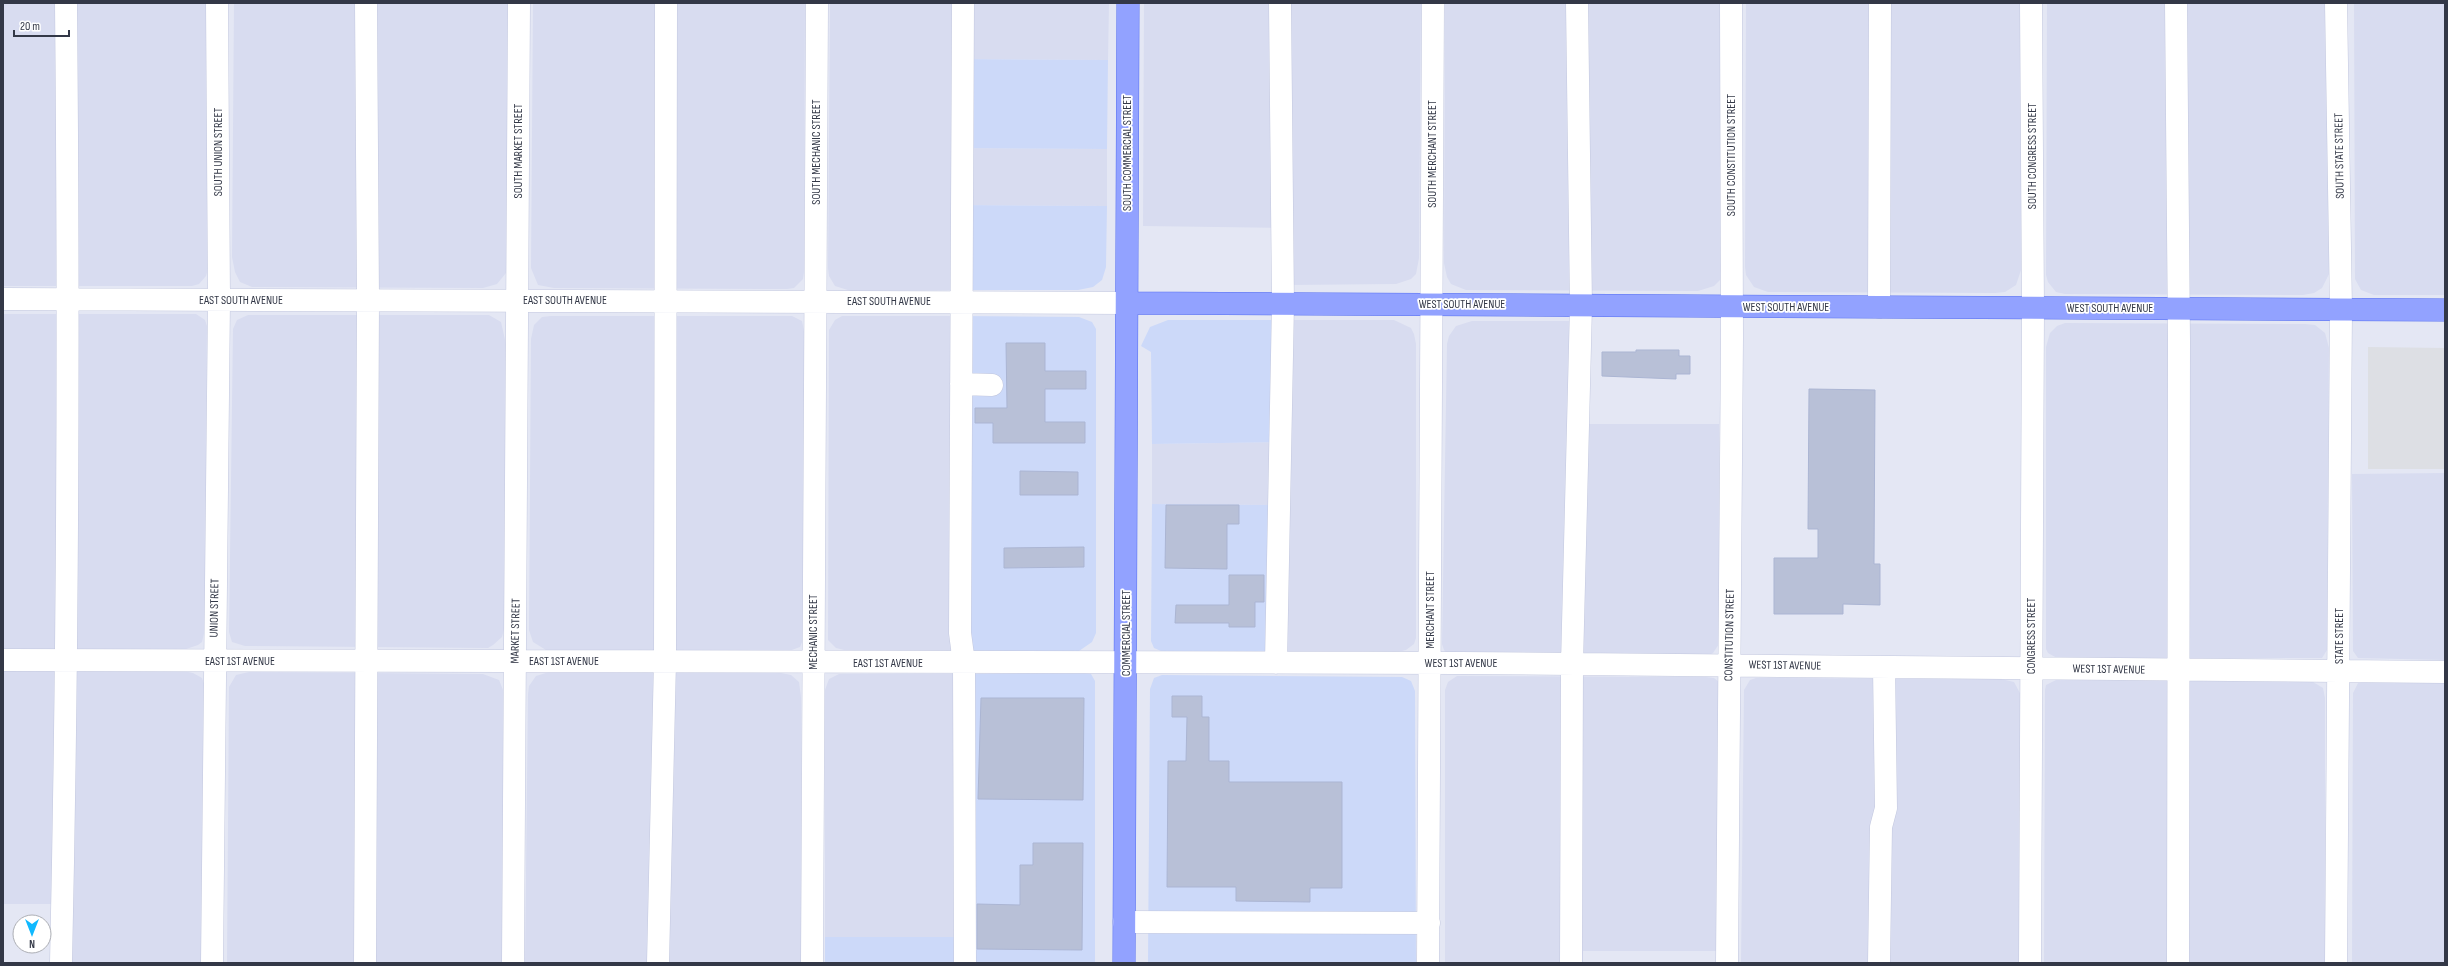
<svg xmlns="http://www.w3.org/2000/svg" width="2448" height="966" viewBox="0 0 2448 966" font-family="'Sofia Sans Condensed',sans-serif">
<style>
.residential{fill:#d8dcf0}
.commercial{fill:#ccd9f9}
.parking{fill:#dddfe4}
.building{fill:#b8c0d7;stroke:#abb5d3}
.lines{fill:none;stroke-linecap:round;stroke-linejoin:round}
.minor-casing{stroke:#c3c8df;stroke-width:23}
.major-casing{stroke:#556ef1;stroke-width:23}
.minor{stroke:#fff;stroke-width:22}
.major{stroke:#92a2ff;stroke-width:22}
.labels{text-anchor:middle;stroke-width:3.5;stroke-linejoin:round;paint-order:stroke}
.street-label{font-size:12px;fill:#333847;stroke:#fff}
</style>
<rect width="100%" height="100%" fill="#e4e7f4"/>
<path class="residential" d="M3 3H209L208 269 206 276 199 284 192 286H3Z
M234 3H508L507 264 506 273 497 284 483 288 252 287 240 282 235 272 232 257Z
M533 3H805L804 272 803 279 794 288 787 289 554 288 538 285 531 268Z
M830 3H1109L1108 60 959 59 958 148 1107 149V206L958 205V290L851 291 835 286 829 276 828 268Z
M1144 3H1421L1419 258 1416 274 1411 279 1396 284 1288 285 1290 228 1143 226Z
M1445 3H1723L1721 270 1720 280 1714 286 1698 291 1466 290 1451 284 1447 277 1444 263Z
M1746 3H2023L2021 270 2016 285 2005 292 1995 293 1768 292 1754 287 1746 275 1745 267Z
M2047 3H2328L2329 274 2322 288 2314 293 2303 295 2065 294 2056 292 2048 282 2046 275Z
M2354 3H2445V295H2374L2361 290 2355 279Z
M3 314H196L205 320 207 326 205 629 202 642 198 645 186 649 3 650Z
M248 315H489L501 322 506 344 504 629 502 637 493 645 488 648 245 646 232 642 229 632 233 329 237 320Z
M551 316H792L802 321 804 331V637L800 647 789 651H552L546 650 533 642 529 630 531 339 534 325 542 317Z
M842 316H958L957 651 844 650 836 648 828 640 829 330 835 320Z
M1291 320H1394L1411 328 1414 334 1416 344V638L1414 644 1406 650 1398 652 1284 651 1288 505 1152 504V444L1289 442Z
M1472 321H1584V424H1719V644L1713 653 1708 656 1448 654 1444 650 1442 644 1447 344 1449 336 1456 326Z
M2065 323 2305 324 2315 325 2325 333 2329 348 2327 650 2322 658H2057L2048 653 2046 649V347L2050 333 2057 326Z
M2445 473V660L2358 658 2353 651 2352 474Z
M3 671H183L193 673 202 678 204 684V963H59V904H3Z
M249 672 483 674 499 680 503 690 504 963H227L229 687 236 675Z
M549 672 781 673 791 675 799 682 801 697 802 963H525L528 694 529 686 536 676Z
M839 674H957L955 937H825V690L829 679Z
M1457 676 1706 677 1714 678 1719 682 1718 951H1583V963H1445V690L1448 682Z
M1756 678 2001 679 2014 682 2021 695 2019 963H1741L1744 690 1750 680Z
M2056 680 2313 682 2323 688 2325 698V963H2044L2045 690 2046 685Z
M2363 682 2445 683V963H2352L2353 693 2358 683Z"/>
<path class="commercial" d="M959 59 1108 60 1107 149 958 148Z
M958 205 1107 206 1106 267 1102 280 1093 287 1078 290H958Z
M958 316 1079 317 1092 322 1096 329V633L1092 642 1079 651H957Z
M1291 320 1289 442 1152 444 1151 352 1141 346 1150 327 1168 320Z
M1152 504 1288 505 1284 651H1161L1154 648 1151 641Z
M1085 673 1091 674 1095 681V963H825V937H955L957 674Z
M1162 675 1402 677 1411 681 1415 691 1416 963H1148L1150 689 1154 678Z"/>
<path class="parking" d="M2368 347 2445 348V469H2368Z"/>
<path class="building" d="M1006 343H1045V371H1086V389H1045V422H1085V443H993V423H975V408H1007Z
M1636 350H1679V356H1690V374H1676V379L1602 376V352H1636Z
M1809 389 1875 390 1874 564H1880V605L1843 604V614H1774V558H1818V529H1808Z
M1020 471 1078 472V495H1020Z
M1166 505H1239V524H1227V569L1165 568Z
M1084 547V567L1004 568V548Z
M1229 575H1264V602H1255V627H1229V623H1175L1176 605H1229Z
M1172 696H1202V717H1209V761H1229V782H1342V888H1310V902L1236 901V887H1167L1168 761H1186L1187 717H1172Z
M981 698H1084L1083 800 978 799Z
M1033 843H1083L1082 950 977 949V904L1020 905V865H1033Z"/>
<g class="lines">
<defs>
<path id="minor" d="M963 3 960 633 964 663 965 963
M2176 3 2179 341 2178 963
M3 299 1127 303
M1879 307 1880 3
M961 384 992 385
M3 660 1460 663 2445 672
M1276 663 1283 304 1280 3
M1124 922 1429 923
M61 963C68 643 69 323 66 3
M212 963 219 300 217 3
M365 963 368 300 366 3
M513 963 519 3
M658 963 665 661 666 3
M812 963 817 3
M1428 963 1433 3
M1571 963 1572 664 1581 306 1577 3
M1727 963 1732 337 1731 3
M1879 963 1881 827 1886 808 1884 667
M2030 963 2033 308 2031 3
M2336 963 2341 309 2336 3"/>
<path id="major" d="M1127 303 2445 310
M1124 963 1128 3"/>
</defs>
<use href="#minor" class="minor-casing"/>
<use href="#major" class="major-casing"/>
<use href="#minor" class="minor"/>
<use href="#major" class="major"/>
</g>
<g class="labels">
<g class="street-label">
<text transform="translate(518 151) rotate(-90)" y="4">SOUTH MARKET STREET</text>
<text transform="translate(218 152) rotate(-90)" y="4">SOUTH UNION STREET</text>
<text transform="translate(816 152) rotate(-90)" y="4">SOUTH MECHANIC STREET</text>
<text transform="translate(1127 153) rotate(-90)" y="4">SOUTH COMMERCIAL STREET</text>
<text transform="translate(1432 154) rotate(-90)" y="4">SOUTH MERCHANT STREET</text>
<text transform="translate(1731 155) rotate(-90)" y="4">SOUTH CONSTITUTION STREET</text>
<text transform="translate(2032 156) rotate(-90)" y="4">SOUTH CONGRESS STREET</text>
<text transform="translate(2339 156) rotate(-91)" y="4">SOUTH STATE STREET</text>
<text x="241" y="304">EAST SOUTH AVENUE</text>
<text x="565" y="304">EAST SOUTH AVENUE</text>
<text x="889" y="305">EAST SOUTH AVENUE</text>
<text x="1462" y="308">WEST SOUTH AVENUE</text>
<text x="1786" y="311">WEST SOUTH AVENUE</text>
<text x="2110" y="312">WEST SOUTH AVENUE</text>
<text transform="translate(214 608) rotate(-89)" y="4">UNION STREET</text>
<text transform="translate(1430 610) rotate(-90)" y="4">MERCHANT STREET</text>
<text transform="translate(515 631) rotate(-89)" y="4">MARKET STREET</text>
<text transform="translate(813 632) rotate(-90)" y="4">MECHANIC STREET</text>
<text transform="translate(1126 633) rotate(-90)" y="4">COMMERCIAL STREET</text>
<text transform="translate(1729 635) rotate(-89)" y="4">CONSTITUTION STREET</text>
<text transform="translate(2031 636) rotate(-90)" y="4">CONGRESS STREET</text>
<text transform="translate(2339 636) rotate(-90)" y="4">STATE STREET</text>
<text x="240" y="665">EAST 1ST AVENUE</text>
<text x="564" y="665">EAST 1ST AVENUE</text>
<text x="888" y="667">EAST 1ST AVENUE</text>
<text x="1461" y="667">WEST 1ST AVENUE</text>
<text transform="translate(1785 665) rotate(1)" y="4">WEST 1ST AVENUE</text>
<text transform="translate(2109 669) rotate(1)" y="4">WEST 1ST AVENUE</text>
</g>
</g>
<rect width="2448" height="966" fill="none" stroke="#333847" stroke-width="8"/>
<g transform="translate(32 934) rotate(180)"><circle r="19" fill="#ffffff" stroke="#adafb5"/>
<path d="M0-3L7 15L0 10L-7 15Z" fill="#10b9ff"/>
<text y="-6" font-size="11" font-weight="bold" text-anchor="middle" fill="#333847">N</text>
</g>
<path d="M14 30v6h55v-6" fill="none" stroke="#333847" stroke-width="2"/>
<text x="20" y="30" font-size="12" fill="#333847" stroke="#ffffff" stroke-width="3" paint-order="stroke">20 m</text>
</svg>
